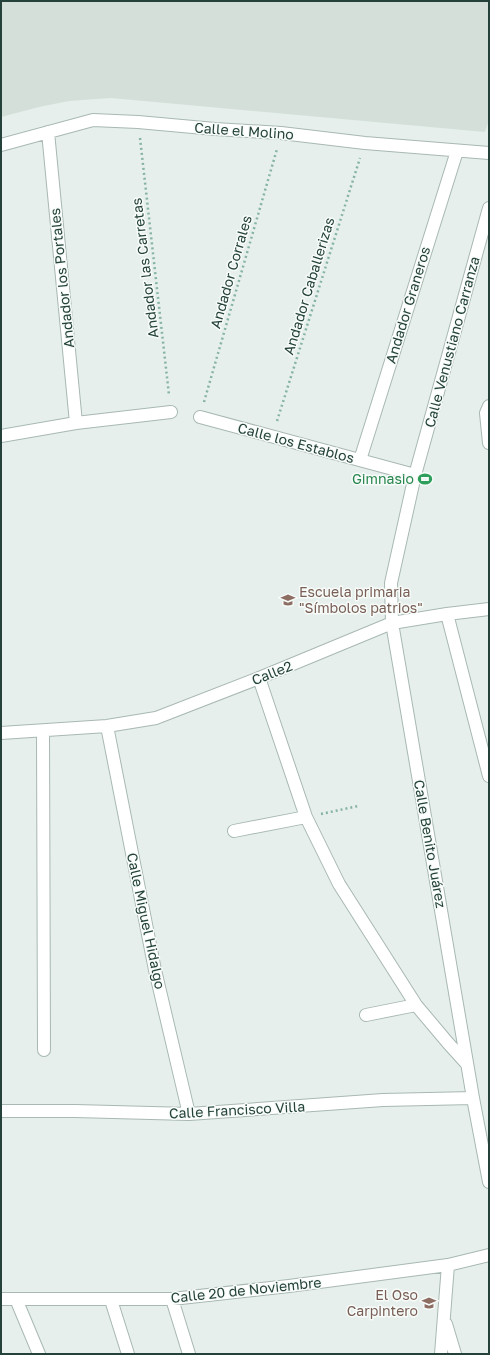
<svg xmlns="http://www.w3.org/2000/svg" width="490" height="1355" viewBox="0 0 490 1355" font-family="'Golos Text',sans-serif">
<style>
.built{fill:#d4dfda}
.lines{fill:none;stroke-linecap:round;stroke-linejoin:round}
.minor-casing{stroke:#a8b8b2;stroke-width:14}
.path{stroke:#86b3a5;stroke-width:2.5;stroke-dasharray:2 3;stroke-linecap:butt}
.minor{stroke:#fff;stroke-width:12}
.labels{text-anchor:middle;stroke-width:3;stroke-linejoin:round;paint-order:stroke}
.street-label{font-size:14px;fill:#24423a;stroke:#f7fbf9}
.leisure-label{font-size:14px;fill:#27864d;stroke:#f7fbf9;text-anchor:end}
.education-label{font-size:14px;fill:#785e54;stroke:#f7fbf9;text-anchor:start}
</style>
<rect width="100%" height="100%" fill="#e6efeb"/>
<path class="built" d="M1 1H489V120L485 132 111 98 69 101 39 107 1 117Z"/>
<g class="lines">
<defs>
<path id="minor" d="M48 132 76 423
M1 145 93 120 138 122 215 129 281 133 365 143 489 153
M489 208 415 475 391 583 392 623 473 1098 489 1182
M489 406 486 413 489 443
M200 417 415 475
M1 436 76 423 171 412
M360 460 457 151
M447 614 489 776
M259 678 306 817 339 884 416 1005 448 1043 467 1064
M107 726 155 970 189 1114
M43 731 44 1050
M1 733 107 726 156 718 259 678 392 623 447 614 489 609
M234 831 306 817
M366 1015 416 1005
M1 1111H75L189 1114 383 1100 473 1098
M1 1299H172L289 1286 448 1265 489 1255
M16 1299 39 1354
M172 1299 189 1354
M111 1300 128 1354
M446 1324 455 1354
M441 1354 448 1265"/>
</defs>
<use href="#minor" class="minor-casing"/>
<path class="path" d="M140 138 169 395
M204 402 277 149
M277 421 360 158
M321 814 358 806"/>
<use href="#minor" class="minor"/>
</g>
<defs>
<symbol id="stadium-bare" viewBox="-9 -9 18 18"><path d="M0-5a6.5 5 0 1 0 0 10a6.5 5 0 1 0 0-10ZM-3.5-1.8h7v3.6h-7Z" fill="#2e9e5b" stroke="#f7fbf9" stroke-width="2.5" paint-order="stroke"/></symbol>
<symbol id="school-bare" viewBox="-9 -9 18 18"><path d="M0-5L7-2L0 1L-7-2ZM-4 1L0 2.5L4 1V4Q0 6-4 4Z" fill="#8d6e63" stroke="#f7fbf9" stroke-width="2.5" paint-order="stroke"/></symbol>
</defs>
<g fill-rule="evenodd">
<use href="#stadium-bare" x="415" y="469" width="20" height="20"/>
<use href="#school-bare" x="278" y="590" width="20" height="20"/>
<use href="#school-bare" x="419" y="1293" width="20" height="20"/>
</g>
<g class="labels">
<g class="street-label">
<text transform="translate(244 131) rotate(4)" y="5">Calle el Molino</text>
<text transform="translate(145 268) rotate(-97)" y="5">Andador las Carretas</text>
<text transform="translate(231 272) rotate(-74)" y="5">Andador Corrales</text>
<text transform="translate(62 278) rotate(-96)" y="5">Andador los Portales</text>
<text transform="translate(309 286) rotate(-73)" y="5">Andador Caballerizas</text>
<text transform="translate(408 305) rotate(-73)" y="5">Andador Graneros</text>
<text transform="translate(452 342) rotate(-75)" y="5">Calle Venustiano Carranza</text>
<text transform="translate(296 443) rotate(15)" y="5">Calle los Establos</text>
<text transform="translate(272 673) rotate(-22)" y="5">Calle2</text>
<text transform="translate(430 844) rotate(80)" y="5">Calle Benito Juárez</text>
<text transform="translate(146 921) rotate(78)" y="5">Calle Miguel Hidalgo</text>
<text transform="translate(237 1110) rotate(-3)" y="5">Calle Francisco Villa</text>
<text transform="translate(246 1290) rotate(-6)" y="5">Calle 20 de Noviembre</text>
</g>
<g class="leisure-label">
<text x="414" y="484">Gimnasio</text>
</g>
<g class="education-label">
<text x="299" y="597">Escuela primaria<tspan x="299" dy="16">"Símbolos patrios"</tspan></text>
<text x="418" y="1300" text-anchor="end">El Oso<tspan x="418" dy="16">Carpintero</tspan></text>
</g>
</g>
<rect width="490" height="1355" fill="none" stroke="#24423a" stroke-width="4"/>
</svg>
